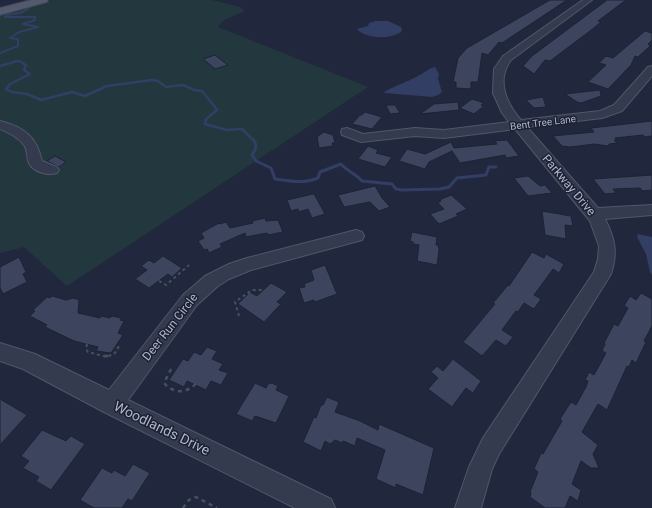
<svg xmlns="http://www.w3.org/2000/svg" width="652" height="508" viewBox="0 0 652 508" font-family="Roboto,sans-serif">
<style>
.green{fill:#23373f}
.water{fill:#323e64}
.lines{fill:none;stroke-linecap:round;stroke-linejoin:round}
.stream-far2{stroke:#323e64;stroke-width:2}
.stream-far1{stroke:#323e64;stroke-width:2.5}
.stream{stroke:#323e64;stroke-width:3}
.building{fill:#3d445e;stroke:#1d2235}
.minor-casing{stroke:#515669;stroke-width:2}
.major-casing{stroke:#3f4457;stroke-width:2}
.path-far1{stroke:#41545c;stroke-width:2;stroke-dasharray:3 3;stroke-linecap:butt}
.path{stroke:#41545c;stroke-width:2.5;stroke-dasharray:4 4;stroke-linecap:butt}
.minor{fill:#353b4e;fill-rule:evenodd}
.major{fill:#535a6e;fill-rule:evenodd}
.labels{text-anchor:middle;stroke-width:3;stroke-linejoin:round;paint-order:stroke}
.far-street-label{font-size:10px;fill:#b1b6c9;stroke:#1b2033}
.street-label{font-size:12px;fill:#b1b6c9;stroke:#1b2033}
.near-street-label{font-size:14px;fill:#b1b6c9;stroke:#1b2033}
</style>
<rect width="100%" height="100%" fill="#21283e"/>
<path class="green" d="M51 0H212L240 7 245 11 224 20 218 27 368 87 67 286 24 247 0 253V14Z"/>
<path class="water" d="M376 21H388L401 27 402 31C392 40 366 39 357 29L368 26 369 23Z
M435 67 439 74 438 79 442 92 438 95 432 97 385 93 384 92C394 86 405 83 416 77 423 74 427 69 435 67Z
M638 234 652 237V275L650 272 646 254 637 237Z"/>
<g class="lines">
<path class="stream-far2" d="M0 53 18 46V39L10 38 19 32 38 27 23 24 35 20V17H5L6 15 20 13 28 9 26 8 30 7
M13 62 18 61 21 62"/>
<path class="stream-far1" d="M19 61 26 65 24 70 30 74 10 84 6 89 12 92 27 94 41 100 72 92 85 96 107 86 152 80 158 81 166 87 183 85 194 90 202 91 215 107 217 110 206 119 205 124 227 130 242 129 253 140
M0 66 17 61"/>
<path class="stream" d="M253 139C258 145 256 149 252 155L256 161 271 168 275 179C290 181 304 184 318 178L320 172 341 164C348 172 355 173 362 181L392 184 396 189 402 190 440 189 449 187 457 178 486 175 489 167H496"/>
</g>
<path class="building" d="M550 0H567L502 43 499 42 488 55 482 53 478 82H471V89L456 88V82H453L458 58 467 48Z
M607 0H626L598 21 601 22 590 31 550 61 545 60 534 74 523 66 532 56Z
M645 31 652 33V40L648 44 650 46 638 57 635 56 631 65 608 89 588 82 606 65 599 63 606 56 613 58Z
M215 55 228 65 215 69 203 59Z
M600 90 601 96 581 103 577 102 565 94Z
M543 97 546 107 534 108 526 100Z
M472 99 484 103 481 105 484 106 474 114 460 108Z
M458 102 459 110 420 114 434 104Z
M386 105H395L400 113 390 114Z
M365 112 382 117 372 129 352 124 360 115H362Z
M652 121V136L645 137 643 135 615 138 617 140H614L617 143 609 144 608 146 594 144 570 147 562 146 553 136 594 132 591 128Z
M324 132 333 135 335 143H332L333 146 319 148 317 137Z
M507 140 519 156 506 158 505 155 460 163 452 151 429 162 425 169 399 161 407 149 425 154 451 142 454 148 497 144 495 141Z
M368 146 378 150 376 153 392 157 385 167 358 159Z
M55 156 66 162 59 167 47 161Z
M652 175V190L643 191 640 188 613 189 616 193 605 194 593 179Z
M528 176 540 186 545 185 552 193 528 196 514 178Z
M375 186 382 198 390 207 379 211 370 202 344 207 338 195Z
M313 194H314L325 214 312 218 308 209 299 212 298 209 291 211 287 200Z
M451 195 467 209 456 214 458 216 439 224 430 214 444 209 438 203 441 201 439 200Z
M542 211 571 216 573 226 565 225 566 239 545 235Z
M265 218 266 221 278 220 283 232 268 235 267 233 246 237 245 233 220 244 222 247 209 253 207 249 204 250 198 241 204 238 201 233 219 223 220 224 226 222 230 228 253 223 252 221Z
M412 232 437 237 436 245H438L439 250 437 265 417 261 419 245 413 244V242L410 241Z
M532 252 544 258 546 254 564 264 559 273 553 269 534 295 541 299 534 309 524 303 518 312 516 311 502 330 513 337 506 346 496 340 482 356 463 342 495 304 493 303 508 285 509 286Z
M163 256 182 268 172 277 168 274 149 288 135 279 147 270 141 266 149 260 154 263Z
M19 257 26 272 23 274 27 282 3 294 0 288V267Z
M325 265 337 294 315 302 314 300 304 303 299 288 305 287 304 284 314 280 311 270Z
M271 283 287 292 277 302 281 304 264 322 238 304 250 292 257 296Z
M641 293 652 299V326L644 341 646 342 636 363 632 360 629 367 627 366 607 410 598 404 582 432 598 445 593 454 599 468H591L581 461 572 484 581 490 578 501 570 496 565 508H545L530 497 531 493 530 492 538 472 534 469 541 453 543 454 562 421 560 419 567 408 571 402 576 405 586 387 588 381 585 380 589 372 594 375 606 353 602 351 605 344 604 343 614 324 618 326 628 308 624 306 630 296 636 300Z
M52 296 66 300 73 298 79 300 78 313 100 318 101 316 110 318 112 316 121 318 120 320 124 321 118 333 123 335 111 353 96 351 98 347 74 341 45 327 47 325 30 316 35 311 33 310 47 297 50 298Z
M207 347 217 351 212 359 223 364 219 370 228 373 221 385 211 381 206 390 187 381 184 387 169 380 183 359 188 361 194 352 201 355Z
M453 359 481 381 473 393 466 388 452 407 428 389 438 378 431 372 437 366 443 371Z
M255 383 266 388 268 384 272 383 278 386 276 390 289 396 276 423 255 416 252 421 236 414Z
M327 397 339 402 335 412 360 421 378 430 379 424 434 448 423 495 396 484V488L376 479 385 450 357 438 355 446 343 441 342 443 335 440 330 444 325 441 321 451 303 442 314 417 316 418 321 405H323Z
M0 399 27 415 0 445Z
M42 430 66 441 71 436 85 444 51 490 36 481 39 477 23 468 29 461 21 456Z
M133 464 150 473 132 501 128 499 122 508H94L80 500 102 468 112 473 114 470 125 476Z"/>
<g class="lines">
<defs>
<path id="minor" d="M583 0H592L511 60C496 80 506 103 521 120L600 111 614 105 648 67 652 66V76L622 111 602 118 527 127 598 208 652 205V215L605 219C615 238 618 253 611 274L499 454 492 469 481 508H455L469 467 483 438 594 272 598 259 599 246 590 221 515 129 444 138 415 136 361 142 342 135 341 132 342 129 347 128 363 134 415 128 444 130 509 122 502 113 493 93 494 69 503 56Z
M0 121C24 127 37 137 42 161L57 167 59 170 57 173C48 176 33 172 29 163 26 157 28 150 24 145 18 137 9 133 0 129Z
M356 230 362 232 364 236 362 240 251 270 229 279 218 286 197 305 128 400 331 499 335 508H295L104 412 23 369 0 361V343L35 354 109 390 183 295 205 276 229 264 247 258Z"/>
<path id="major" d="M31 0H48L47 2 0 15V8Z"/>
</defs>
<use href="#minor" class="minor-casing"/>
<use href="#major" class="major-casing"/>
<path class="path-far1" d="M159 281 166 285 189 265
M239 316 235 302 252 290H264
M87 344 86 349 88 352 107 357 115 353 119 346"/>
<path class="path" d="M104 356H108
M171 369 164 383C173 394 188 394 197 382
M183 508 189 500 196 497 217 508"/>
<use href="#minor" class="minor"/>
<use href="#major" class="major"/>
</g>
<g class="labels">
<g class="far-street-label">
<text transform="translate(543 122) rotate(-7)" y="4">Bent Tree Lane</text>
</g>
<g class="street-label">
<text transform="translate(569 185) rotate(50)" y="4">Parkway Drive</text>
<text transform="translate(170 327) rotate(-52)" y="4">Deer Run Circle</text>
</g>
<g class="near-street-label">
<text transform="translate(162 428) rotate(26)" y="5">Woodlands Drive</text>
</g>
</g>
</svg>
